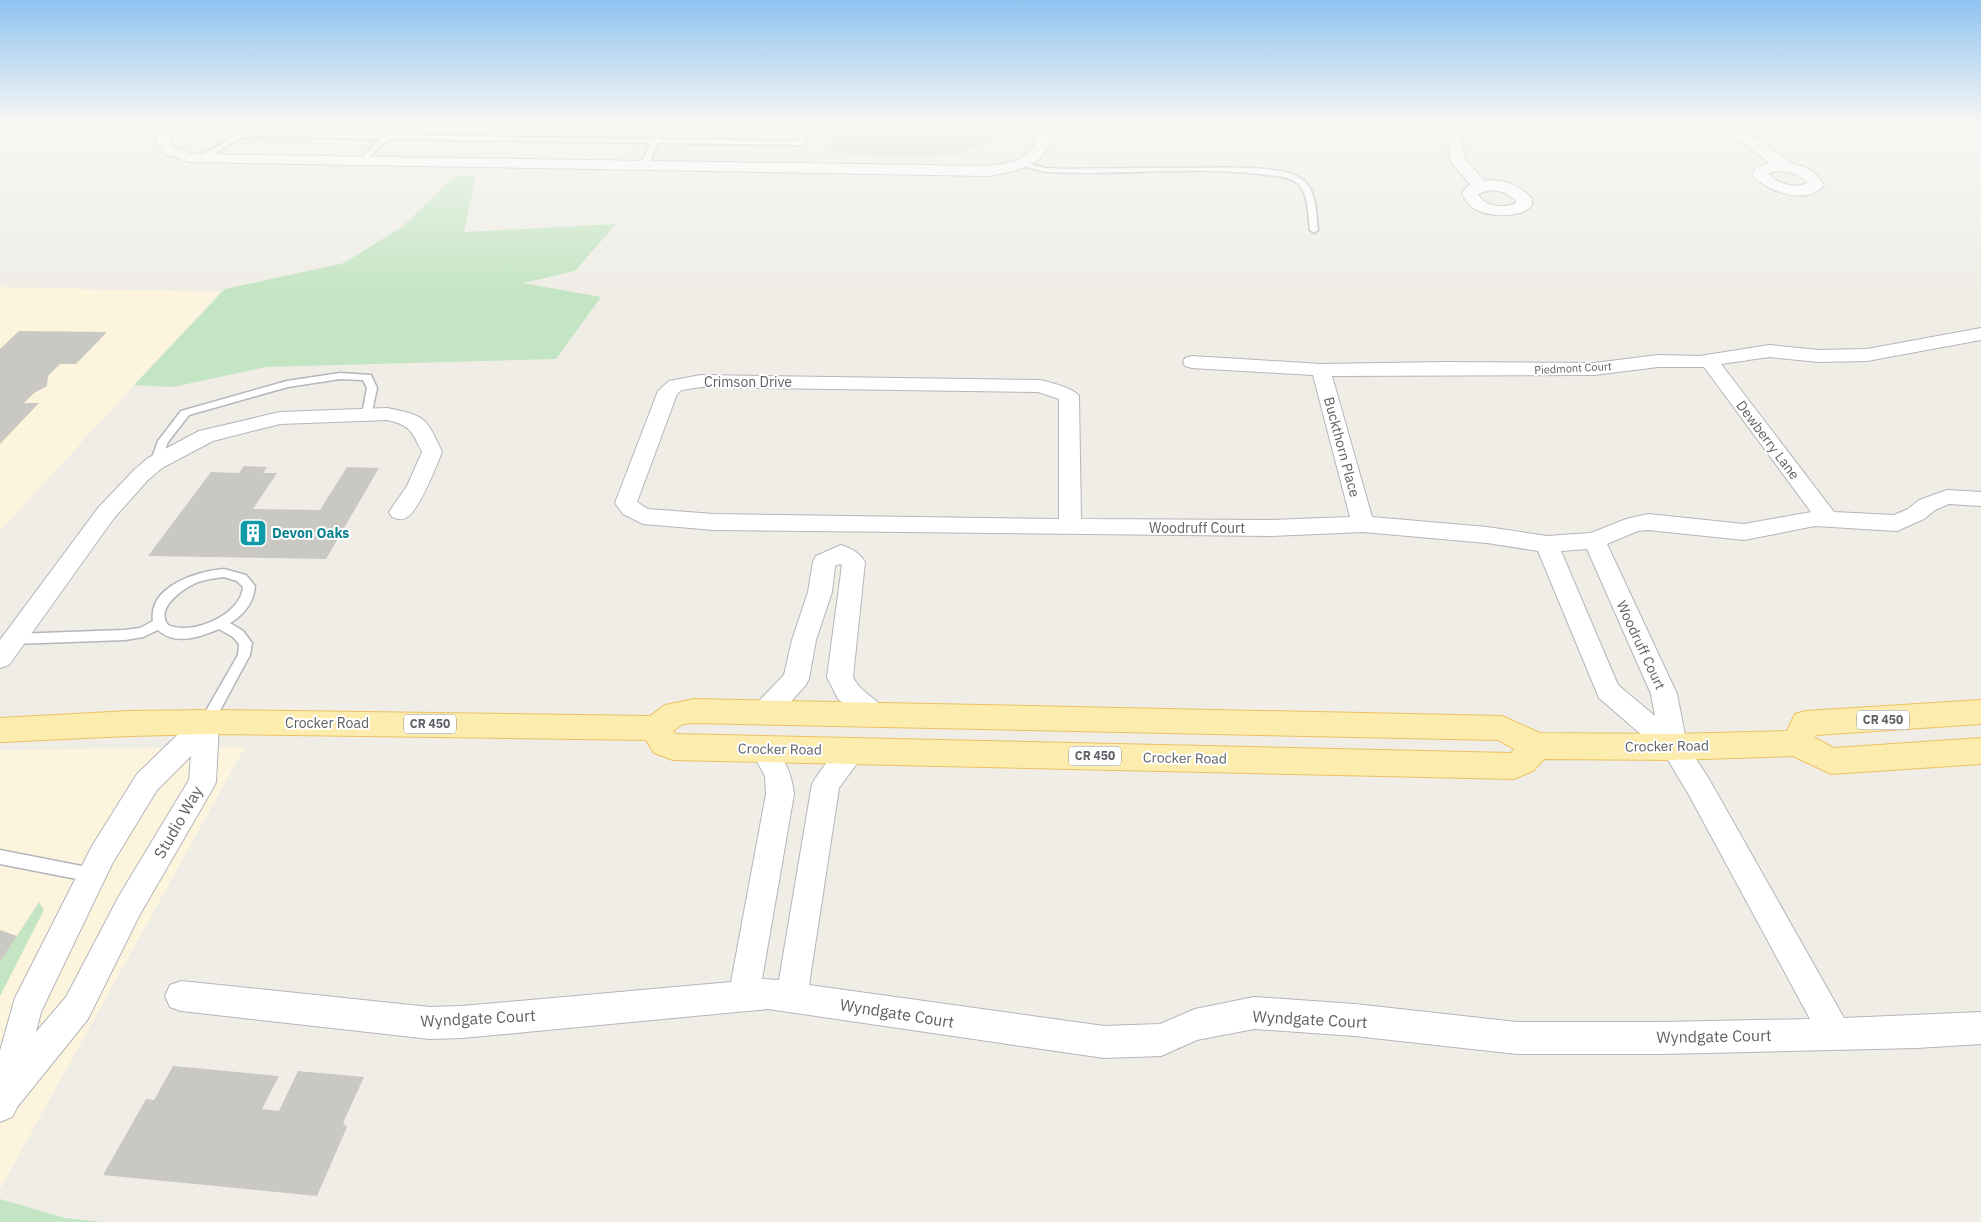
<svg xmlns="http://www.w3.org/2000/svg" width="1981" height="1222" viewBox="0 0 1981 1222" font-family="'IBM Plex Sans',sans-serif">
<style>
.commercial{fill:#fdf4dd}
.green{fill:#c4e5c3}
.building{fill:#cac8c2}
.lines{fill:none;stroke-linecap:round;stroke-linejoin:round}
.lane-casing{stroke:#b3b6ba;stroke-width:3}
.street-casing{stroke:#b3b6ba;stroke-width:2}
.primary-casing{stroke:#ecc162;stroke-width:2}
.lane{fill:#fff;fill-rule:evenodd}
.street{fill:#fff;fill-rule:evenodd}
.primary{fill:#fcedae;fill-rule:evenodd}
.labels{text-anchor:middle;stroke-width:4;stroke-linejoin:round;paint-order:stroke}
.far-street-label{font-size:11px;fill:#5d6165;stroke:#fff}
.shield{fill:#fff;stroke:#8e9093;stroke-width:1}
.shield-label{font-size:12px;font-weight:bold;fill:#5d6165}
.street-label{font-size:14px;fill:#5d6165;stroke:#fff}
.culture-label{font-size:14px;font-weight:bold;fill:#0d838f;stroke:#fff;text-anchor:start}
.near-street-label{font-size:16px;fill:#5d6165;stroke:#fff}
</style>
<rect width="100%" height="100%" fill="#efede6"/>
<path class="commercial" d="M0 287 220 292 0 531Z
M245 747 0 1189V750Z"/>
<path class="green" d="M837 122H1013C1009 137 965 153 950 155 929 158 847 159 831 149Z
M455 176H476L464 232 616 224 575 271 523 283 601 297 556 359 266 367 173 387 134 385 225 289 344 263 402 227Z
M39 902 44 910 0 996V962Z
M0 1199 65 1218 104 1222H0Z"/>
<path class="building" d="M547 122H637L633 131 540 130Z
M19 331 107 332 76 364H60L48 376 47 386 34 393 24 403H39L0 444V349Z
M244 466 267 467 263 473H277L253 509 320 510 347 467 379 468 326 559 148 556 211 472 239 473Z
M0 930 17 936 0 962Z
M173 1066 279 1076 262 1109 279 1111 298 1071 364 1077 343 1123 347 1127 317 1196 103 1175 146 1099 154 1100Z"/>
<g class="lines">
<defs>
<path id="lane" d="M330 122H338L327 134 653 139 662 122H670L668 125 802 127 803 122H811L805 143 801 145 658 143 648 166 644 168 640 166 650 143 388 139 363 163 359 161 380 139 255 136 241 138 203 160 196 158 239 134 255 132 319 134ZM666 129 801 131 798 141 660 139Z
M1018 161 1046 168 1064 169C1104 168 1143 168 1183 168 1209 168 1279 164 1300 178 1317 188 1316 213 1318 230L1314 233 1310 230C1308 215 1309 189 1294 181 1285 175 1271 176 1260 174 1190 166 1117 176 1046 172L1018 165Z
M340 373 371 375 377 388 371 416 367 417 362 414 367 388 363 380 340 379 288 387 189 415 168 442 159 466 155 467 150 463 158 441 181 411 287 381Z
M224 569 246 575 255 586C254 602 244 615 230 623L243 631 252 643 250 655 211 727 206 729 201 727 199 723 238 655 239 644 233 637 219 629C200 637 175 646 158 630L143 637 125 640 14 644 9 642 8 639 9 636 14 634 125 630 140 628 153 621C148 586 198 571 224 569ZM224 577 237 581 243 587C241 615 192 636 168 625 154 607 186 586 201 581 208 579 216 578 224 577Z
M0 850 92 868 97 870 100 875 97 880 92 882 0 864Z"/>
<path id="street" d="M165 122H181L173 130 169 140 174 147 191 154 988 166C1004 164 1030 161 1035 142 1036 136 1034 128 1034 122H1048C1049 128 1051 136 1049 142 1043 168 1010 172 988 176L189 162 163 153 155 140 160 128Z
M1383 122H1412L1455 131 1463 122H1478L1462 141 1466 161 1485 181C1501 178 1522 186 1532 199V205C1522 219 1488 217 1475 209 1469 206 1466 200 1462 194L1467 186 1471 185 1451 162 1448 141 1449 139 1385 125ZM1490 190 1503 192 1516 200V203C1503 209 1485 207 1478 194Z
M1715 122H1732L1791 163 1805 167 1815 173 1824 185C1809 206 1765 192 1752 174L1756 167 1770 163ZM1776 171C1788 172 1801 173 1807 183 1794 189 1778 184 1768 173Z
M1981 328V340L1867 361 1819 362 1769 357 1721 364 1834 512 1894 515 1908 509 1919 500 1947 490 1981 492V506L1949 504 1935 510 1924 519 1897 531 1815 526 1744 540 1648 530 1638 531 1607 544 1677 694 1687 745 1709 779 1844 1018 1981 1012V1044L1916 1048 1662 1054H1517L1355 1036 1254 1029 1197 1040 1161 1056 1104 1058 768 1009 462 1038 430 1039 181 1011 170 1007 165 996 170 985 181 981 430 1007 462 1006 731 982 766 794 765 776 750 749 754 741 763 738 772 741C784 761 791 770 794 794L762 979 779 980 812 784C817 775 836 749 844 743 850 739 856 741 862 743L866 751 839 788 809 985 1104 1026 1160 1024 1195 1009 1254 997 1355 1004 1517 1022H1662L1810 1019 1689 795 1665 755 1599 698 1538 551 1487 543 1363 532 1271 536 714 530 643 524 623 514 615 503 658 391 669 381 701 375 1040 380C1051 383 1072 387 1079 396L1081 519 1271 520 1350 517 1313 375 1192 368 1185 366 1183 362 1185 358 1192 356 1321 364 1444 362 1594 363 1658 355 1700 356 1769 345 1819 350 1867 349ZM1658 367H1704L1811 512 1744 524 1648 514 1626 519 1591 533 1547 536 1487 527 1372 517 1332 376 1594 375ZM701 387 1038 392 1059 399V519L714 514 648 509 637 502 677 394 682 390ZM1587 549 1651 694 1655 716 1618 685 1561 551Z
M387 408C426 416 426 417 442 452 436 467 420 509 407 517 403 521 397 519 392 517L389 512 407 486 422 452C412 431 410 425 387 420L280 424 213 441 162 468 148 480 114 518 9 665 0 668V640L98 508 134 470 148 458 199 431 280 412Z
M841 545C851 548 860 553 865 562L853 677C860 693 880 699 888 715L884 722 875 725 866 722 838 699 827 677 842 565 840 564 835 566 832 592 816 640 809 679 805 686C791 700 775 727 754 720L750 713 754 706 784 675 792 640 808 592 813 562 816 556Z
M206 712 215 716 219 723 216 782 212 790 139 916 88 1019 18 1106 12 1117 0 1122V1051L15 998 92 846 137 774 197 716ZM191 756 189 780 119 896 66 997 36 1032 41 1012 112 864 157 790Z"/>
<path id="primary" d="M694 699 1502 716 1540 733 1674 734 1787 731 1795 714 1806 711 1981 700V724L1816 735 1815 738 1834 748 1981 738V764L1831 774 1793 756 1674 760 1544 759 1533 771 1514 779 673 760 654 753 646 740 211 734 129 736 0 742V718L129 711 211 710 650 716 665 705ZM694 723 1498 740 1514 749 1511 753 675 734 673 731 683 724Z"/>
</defs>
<use href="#lane" class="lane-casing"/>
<use href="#street" class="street-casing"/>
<use href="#primary" class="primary-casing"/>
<use href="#lane" class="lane"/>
<use href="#street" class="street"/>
<use href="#primary" class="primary"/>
</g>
<linearGradient id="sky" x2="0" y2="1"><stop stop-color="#8fc3f0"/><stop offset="0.42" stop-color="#f8f7f4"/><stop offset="1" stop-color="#f8f7f4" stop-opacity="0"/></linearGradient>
<rect width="1981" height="293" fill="url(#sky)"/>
<defs>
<symbol id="building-square" viewBox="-11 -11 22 22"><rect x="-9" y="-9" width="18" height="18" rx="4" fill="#0f9aa8" stroke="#fff"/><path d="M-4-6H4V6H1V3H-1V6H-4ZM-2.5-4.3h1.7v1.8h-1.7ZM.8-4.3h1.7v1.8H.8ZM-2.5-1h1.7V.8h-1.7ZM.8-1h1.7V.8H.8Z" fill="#fff"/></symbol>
</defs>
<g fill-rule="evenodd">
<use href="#building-square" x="237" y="517" width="32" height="32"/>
</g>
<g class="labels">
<g class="far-street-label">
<text transform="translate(1573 368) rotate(-3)" y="4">Piedmont Court</text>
</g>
<g class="shield">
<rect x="1857" y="710.5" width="52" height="19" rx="4"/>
<rect x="404" y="714.5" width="52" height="19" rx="4"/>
<rect x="1069" y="746.5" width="52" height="19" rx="4"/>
</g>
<g class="shield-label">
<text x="1883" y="724">CR 450</text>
<text x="430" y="728">CR 450</text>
<text x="1095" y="760">CR 450</text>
</g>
<g class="street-label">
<text x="748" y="387">Crimson Drive</text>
<text transform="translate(1768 440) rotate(53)" y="5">Dewberry Lane</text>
<text transform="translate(1342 447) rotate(75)" y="5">Buckthorn Place</text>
<text x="1197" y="533">Woodruff Court</text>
<text transform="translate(1641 645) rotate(65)" y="5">Woodruff Court</text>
<text x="327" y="728">Crocker Road</text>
<text transform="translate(1667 746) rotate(-1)" y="5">Crocker Road</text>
<text transform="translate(780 749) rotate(1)" y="5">Crocker Road</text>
<text transform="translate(1185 758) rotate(1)" y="5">Crocker Road</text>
</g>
<g class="culture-label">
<text x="272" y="538">Devon Oaks</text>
</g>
<g class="near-street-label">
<text transform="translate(178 822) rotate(-60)" y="6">Studio Way</text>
<text transform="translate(897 1013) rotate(9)" y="6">Wyndgate Court</text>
<text transform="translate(478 1018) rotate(-3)" y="6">Wyndgate Court</text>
<text transform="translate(1310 1019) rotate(3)" y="6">Wyndgate Court</text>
<text transform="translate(1714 1036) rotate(-1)" y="6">Wyndgate Court</text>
</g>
</g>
</svg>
